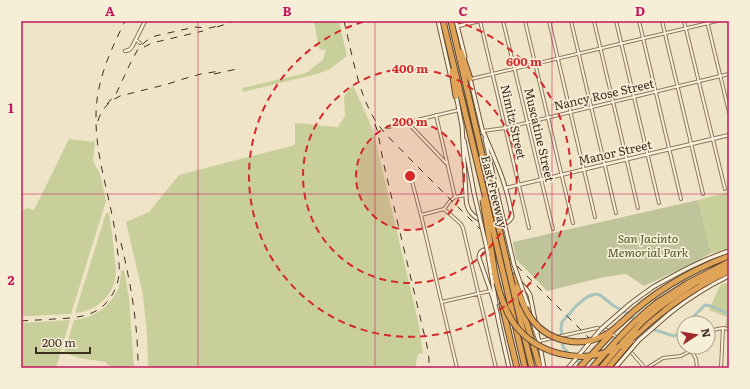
<svg xmlns="http://www.w3.org/2000/svg" width="750" height="389" viewBox="0 0 750 389" font-family="Literata,serif">
<style>
.green{fill:#c9cf9b}
.cemetery{fill:#bfc49a}
.lines{fill:none;stroke-linecap:round;stroke-linejoin:round}
.river{stroke:#a9c4bc;stroke-width:3}
.minor-casing{stroke:#8d765c;stroke-width:4}
.tertiary-casing{stroke:#8d765c;stroke-width:4.5}
.secondary-casing{stroke:#6f573f;stroke-width:5}
.motorway-casing{stroke:#5b4430;stroke-width:7}
.minor{stroke:#faf1dc;stroke-width:2}
.tertiary{stroke:#faf1dc;stroke-width:2.5}
.secondary{stroke:#faf1dc;stroke-width:3}
.motorway{stroke:#e0a458;stroke-width:5}
.rail{stroke:#3d2e20;stroke-width:1;stroke-dasharray:7 7;stroke-linecap:butt}
.secondary-bridge-casing{stroke:#6f573f;stroke-width:5;stroke-linecap:butt}
.motorway-bridge-casing{stroke:#5b4430;stroke-width:7;stroke-linecap:butt}
.secondary-bridge{stroke:#faf1dc;stroke-width:3}
.motorway-bridge{stroke:#e0a458;stroke-width:5}
.grid{fill:none;stroke:#c2185b;stroke-width:1;stroke-opacity:0.55}
.ring{fill:none;stroke:#d62828;stroke-width:2;stroke-dasharray:7 5}
.labels{text-anchor:middle;stroke-width:3.5;stroke-linejoin:round;paint-order:stroke}
.street-label{font-size:12px;fill:#3d2e20;stroke:#f7eed8}
.park-label{font-size:12px;font-style:italic;fill:#4d5a26;stroke:#f7eed8}
.centre{fill:#d62828;stroke:#f7eed8;stroke-width:2}
.ring-label{font-size:12px;text-anchor:middle;font-weight:bold;fill:#d62828;stroke:#f7eed8;stroke-width:3.5;stroke-linejoin:round;paint-order:stroke}
.neatline{fill:none;stroke:#c2185b;stroke-width:1.5}
.grid-label{font-size:13px;text-anchor:middle;font-weight:bold;fill:#c2185b}
</style>
<rect width="100%" height="100%" fill="#f0e4c8"/>
<path class="green" d="M314 21H339L347 56 330 69 317 74 243 92 242 88 306 73 323 60 326 50 319 49Z
M353 85 373 130 419 325 423 353 418 354 415 368H148L147 335 143 295 126 222 149 212 179 175 295 145V123L338 127 345 116 344 96Z
M69 139 95 142 93 161 100 174 106 201 71 314 28 316 21 315V211L27 208 34 210Z
M729 192V249L711 253 698 200Z
M106 213H109C111 226 113 240 114 253 115 262 117 270 115 279 112 297 94 312 75 313Z
M124 270 129 298 134 368H112L105 362 80 358 64 353 74 320C94 318 112 306 119 286 120 281 121 276 121 271Z
M729 282V332L724 330 727 317 709 310 720 285Z
M70 320 56 368H21V323Z"/>
<path class="cemetery" d="M698 200 711 253 697 261 644 286 626 274 604 277 547 291 516 259 513 242Z"/>
<g class="lines">
<path class="river" d="M688 323 690 320 705 305 711 306 729 314
M569 354 563 347 561 328 562 322 576 306 587 297 595 294 600 295 614 306 627 313 642 326 674 336 677 335 684 329
M575 359 581 364 583 368"/>
<defs>
<path id="minor" d="M480 21 529 228
M503 21 553 229
M525 21 573 223
M549 21 595 217
M571 21 616 213
M594 21 638 208
M616 21 659 203
M639 21 681 199
M662 21 703 194
M684 21 725 189
M707 21 729 112
M136 40 140 43
M471 79 717 21
M436 115 455 197
M407 122 446 163
M388 127 459 110
M483 131 505 128 729 74
M410 174 421 215 457 368
M444 209 461 224 463 228 496 368
M421 215 444 209 450 201 455 197 466 195
M442 302 490 291
M708 331 723 328 729 329
M557 337 597 328 607 330 617 338
M539 341 553 338
M691 350 696 359 697 368
M630 351 645 368
M647 368 663 358 681 356 690 351 694 347
M721 368 723 328"/>
<path id="tertiary" d="M458 26 479 21
M125 51 129 50 132 47 145 21
M506 188 729 135"/>
<path id="secondary" d="M438 21 450 74
M456 21 465 57
M470 78 483 133
M456 95 462 126
M462 125 466 195C466 198 466 202 467 205 469 214 479 220 486 223
M483 131C495 159 508 187 512 217 509 223 505 224 498 224
M485 139 496 188
M464 140 474 193
M488 250C482 249 479 252 479 258L493 298 498 316
M491 273 496 303
M514 276 527 290 530 295 534 315 538 338
M653 287C678 273 701 260 729 251
M670 313C688 299 708 286 729 276
M497 314 502 337 509 368
M532 321 539 341 544 368"/>
<path id="motorway" d="M443 21 484 191
M451 21 490 189
M461 52 470 79
M452 71 456 96
M495 274 498 287
M513 276 517 290
M658 302 688 283 729 262
M521 304 540 368
M502 305 517 368
M517 306 532 368
M661 306 695 283 729 267
M511 307 525 368
M622 322C653 292 689 271 729 256
M638 333C665 308 695 287 729 271"/>
</defs>
<use href="#minor" class="minor-casing"/>
<use href="#tertiary" class="tertiary-casing"/>
<use href="#secondary" class="secondary-casing"/>
<use href="#motorway" class="motorway-casing"/>
<use href="#minor" class="minor"/>
<use href="#tertiary" class="tertiary"/>
<use href="#secondary" class="secondary"/>
<use href="#motorway" class="motorway"/>
<path class="rail" d="M344 21C352 53 358 95 377 123 386 136 399 147 410 159L619 368
M217 27 226 24 234 21
M144 47 152 43 203 31
M214 74 237 69
M107 104 116 94 129 66 138 49 146 41 155 36 186 29 194 27 210 28 221 25
M98 121C101 110 109 101 120 96L168 84 183 79 201 74 220 71
M375 124 378 133 383 161 427 346 429 359V368
M121 243C131 284 138 325 138 368
M21 321C32 320 43 320 54 319 72 318 89 318 103 306 112 298 118 286 119 274 120 265 118 256 117 247 113 203 95 160 96 116 96 81 110 52 125 21"/>
<defs>
<path id="secondary-bridge" d="M496 188 514 265 528 305
M474 193 487 249 491 273
M568 368 601 329 631 303 653 287
M615 368 639 340 670 313"/>
<path id="motorway-bridge" d="M490 189 517 306
M484 191 511 307
M483 200 495 274
M497 283C501 298 506 313 515 325 537 354 579 364 612 350 622 346 630 340 638 333
M517 287C521 299 525 311 533 321 550 342 581 348 605 335 612 332 617 326 622 322
M622 343 644 320 661 306
M579 368 611 334
M592 368C613 344 633 321 658 302
M601 368 617 349
M608 368 631 341"/>
</defs>
<use href="#secondary-bridge" class="secondary-bridge-casing"/>
<use href="#motorway-bridge" class="motorway-bridge-casing"/>
<use href="#secondary-bridge" class="secondary-bridge"/>
<use href="#motorway-bridge" class="motorway-bridge"/>
</g>
<path class="grid" d="M198 21V368M375 21V368M552 21V368M21 194H729"/>
<circle cx="410" cy="176" r="54" fill="#d62828" fill-opacity=".12"/>
<g class="ring">
<circle cx="410" cy="176" r="54"/>
<circle cx="410" cy="176" r="107"/>
<path d="M454 21A161 161 0 1 1 366 21"/>
</g>
<g class="labels">
<g class="street-label">
<text transform="translate(604 95) rotate(-13)" y="4">Nancy Rose Street</text>
<text transform="translate(513 122) rotate(77)" y="4">Nimitz Street</text>
<text transform="translate(539 135) rotate(77)" y="4">Muscatine Street</text>
<text transform="translate(615 153) rotate(-13)" y="4">Manor Street</text>
<text transform="translate(494 192) rotate(76)" y="4">East Freeway</text>
</g>
<g class="park-label">
<text x="648" y="243">San Jacinto<tspan x="648" dy="14">Memorial Park</tspan></text>
</g>
</g>
<circle cx="410" cy="176" r="6" class="centre"/>
<g class="ring-label">
<text x="524" y="66">600 m</text>
<text x="410" y="73">400 m</text>
<text x="410" y="126">200 m</text>
</g>
<rect width="750" height="389" fill="none" stroke="#f7eed8" stroke-width="44"/>
<g transform="translate(696 335) rotate(78)"><circle r="19" fill="#f7eed8" stroke="#ada18e"/>
<path d="M0-3L7 15L0 10L-7 15Z" fill="#9e2a2b"/>
<text y="-6" font-size="11" font-weight="bold" text-anchor="middle" fill="#3d2e20">N</text>
</g>
<path d="M36 347v6h54v-6" fill="none" stroke="#3d2e20" stroke-width="2"/>
<text x="42" y="347" font-size="12" fill="#3d2e20" stroke="#f7eed8" stroke-width="3" paint-order="stroke">200 m</text>
<rect x="22" y="22" width="706" height="345" class="neatline"/>
<g class="grid-label">
<text x="110" y="16">A</text>
<text x="287" y="16">B</text>
<text x="463" y="16">C</text>
<text x="640" y="16">D</text>
<text x="11" y="113">1</text>
<text x="11" y="285">2</text>
</g>
</svg>
